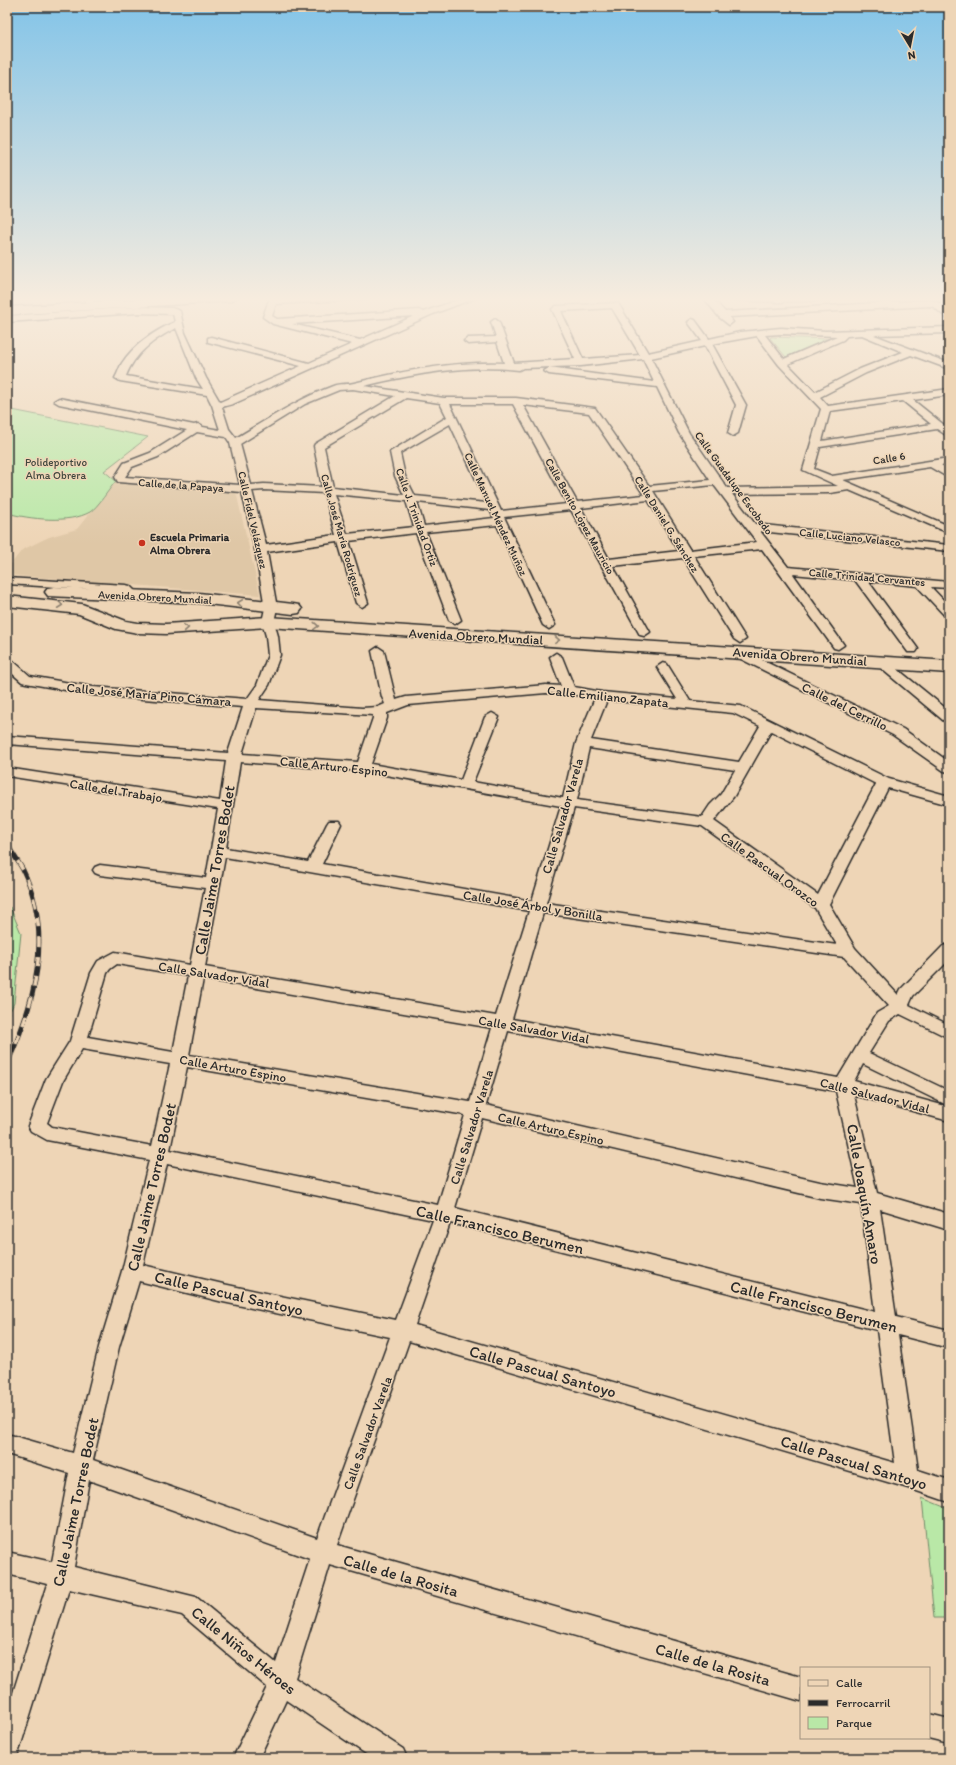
<svg xmlns="http://www.w3.org/2000/svg" width="956" height="1765" viewBox="0 0 956 1765" font-family="Itim,sans-serif">
<style>
.built{fill:#dfc7a6}
.green{fill:#b9e8a7;stroke:#728a69}
.lines{fill:none;stroke-linecap:round;stroke-linejoin:round}
.minor-casing{stroke:#2b2b2b;stroke-width:3}
.tertiary-casing{stroke:#2b2b2b;stroke-width:3}
.secondary-casing{stroke:#2b2b2b;stroke-width:3}
.primary-casing{stroke:#2b2b2b;stroke-width:3}
.minor{fill:#eed5b6;fill-rule:evenodd}
.tertiary{fill:#eed5b6;fill-rule:evenodd}
.secondary{fill:#eed5b6;fill-rule:evenodd}
.primary{fill:#eed5b6;fill-rule:evenodd}
.rail-casing{stroke:#2b2b2b;stroke-width:5}
.rail{stroke:#eed5b6;stroke-width:3.5;stroke-dasharray:10;stroke-linecap:butt}
.oneway{stroke:#8c8070}
.poi-dot{fill:#c8321e;stroke:#eed5b6;stroke-width:1.5}
.labels{text-anchor:middle;stroke-width:3;stroke-linejoin:round;paint-order:stroke}
.far-street-label{font-size:11px;fill:#2b2b2b;stroke:#eed5b6}
.far-park-label{font-size:11px;fill:#40473e;stroke:#eed5b6}
.far-poi-label{font-size:11px;font-weight:bold;fill:#2b2b2b;stroke:#eed5b6;text-anchor:start}
.street-label{font-size:13px;fill:#2b2b2b;stroke:#eed5b6}
.near-street-label{font-size:16px;fill:#2b2b2b;stroke:#eed5b6}
</style>
<rect width="100%" height="100%" fill="#eed5b6"/>
<filter id="ink" filterUnits="userSpaceOnUse"><feTurbulence type="fractalNoise" baseFrequency=".025" numOctaves="2"/><feDisplacementMap in="SourceGraphic" scale="8" xChannelSelector="R" yChannelSelector="G"/><feConvolveMatrix kernelMatrix="1 2 1 2 8 2 1 2 1" color-interpolation-filters="sRGB"/></filter>
<g filter="url(#ink)">
<path class="built" d="M116 481 236 492 260 595 7 575V569L22 550 49 537 77 529Z"/>
<path class="green" d="M771 337 829 339 786 357 770 338Z
M7 409 148 437 104 471 116 481C109 489 98 507 90 512 69 524 29 519 7 513Z
M7 907H10L21 933 14 1003 7 1018Z
M922 1498 949 1509V1618H934Z"/>
<g class="lines">
<defs>
<path id="minor" d="M91 297H102L92 302H86V298Z
M270 297H278L277 299 328 297H369L365 299 276 304 272 316 277 319 419 310 423 312 467 297H478L433 314 233 404 222 407 229 429 236 438C268 419 298 399 333 386 340 383 347 385 354 383 402 371 454 361 504 363L497 342 468 344 464 341 468 338 496 337 491 322 495 319 499 322 514 363 575 359 552 309 556 306 618 303 648 353 702 341 688 322 692 319 695 320 709 339 740 332 781 328 826 331 949 327V333L874 335 949 363V369L911 355 866 373 820 397 828 406 949 389V395L913 400 949 429V437L937 429 820 447 814 469 832 476 949 458V464L941 465 949 470V478L930 467 843 480 949 526V533L849 490 830 493 732 494 755 524 949 545V551L760 531 788 567 949 582V588L931 587 949 606V617L945 616 917 586 868 581 918 649 916 652H908L855 580 793 574 844 645 838 649 834 648 762 549 694 556 746 639 740 643 734 639 683 558 613 566 650 632 644 636 640 635 571 510 504 517 555 625 549 629 543 625 497 525 426 532 461 620 455 624 449 620 416 533 349 541 368 603 362 607 356 603 338 542 267 552 277 608 274 622 278 636 280 655 269 685 259 700 362 708 378 707 385 704 382 697 372 651 378 647 384 651 396 700 406 697 546 685 561 686 550 657 556 653 562 657 574 687 602 692 677 699 657 667 663 663 667 664 690 701 741 706 889 779 949 796V805L888 788 829 904 855 948 898 995 901 989 943 946 949 944V960L913 996 909 1005 949 1025V1038L900 1014 889 1021 869 1053 949 1091V1106L863 1064 854 1081 949 1107V1121L854 1095 877 1193 949 1214V1230L880 1209 896 1317 949 1330V1348L898 1335 918 1470 949 1480V1502L908 1488 409 1341 337 1545 801 1677V1701L330 1565 295 1678 403 1749 407 1758H372L286 1700 259 1758H233L267 1687 182 1615 69 1589 19 1751 17 1758H7V1712L47 1584 7 1574V1552L52 1562 69 1473 7 1454V1434L73 1453 99 1347 122 1271 149 1160 47 1140 31 1131 28 1126 46 1079 70 1041 91 973 98 961 115 952 190 965 205 888 100 875 95 873 93 870 95 867 100 865 206 878 218 809 7 776V768L220 801 226 761 7 744V736L228 753 243 707 93 695 26 683 22 682 7 669V658L11 659 30 676 93 687 247 699 257 685 268 655 266 636 262 622 265 608 255 549 242 492 118 482 115 477 124 463 150 453 187 430 59 404 54 401 59 398 194 425 198 424 203 427 220 430 212 405 207 395 120 381 115 378C118 373 119 368 122 363 134 345 154 331 175 322L173 314 138 313 7 322V316L138 307 172 308 180 311 185 333 206 378 220 402 301 366 208 342V338L211 337 309 363 352 344 273 324 263 317ZM612 308 640 355 583 359 561 311ZM414 316 360 340 292 324ZM176 328 196 378 203 389 126 376C135 353 154 339 176 328ZM781 334 837 336 784 359 765 335ZM862 335 903 352 860 369 815 392 788 364 843 340 847 336ZM757 336 779 365 821 409 803 470 838 486 727 488 689 433 651 358 705 346 736 405 728 433 733 436 738 433 746 405 712 344ZM643 359 654 382 549 368 544 371 549 374 657 387 679 433 710 480 649 486 595 408 516 398H444L364 386C413 374 468 364 519 370L523 368 581 366ZM353 389 395 396 315 444 314 446 322 487 264 484 251 485 240 444 305 404 339 390ZM406 398 440 403 447 417 390 452 395 476 404 495 333 487 324 447ZM903 401 931 424 822 441 830 411ZM450 404H513L567 504 501 511ZM523 405 589 413 644 495 577 502ZM450 424 487 503 415 496 405 476 400 453ZM197 432 226 437 230 443 240 485 125 477 132 467 158 457ZM714 485 757 542 690 550 653 491ZM264 490 324 493 336 535 266 545 252 491ZM334 494 406 501 414 527 347 534ZM648 500 679 551 609 559 581 508ZM417 502 490 510 494 518 424 526ZM546 693 569 694 595 698 576 743 563 798 473 782 499 717 492 713 485 717 461 780 371 764 387 718V713L408 705ZM607 700 733 713 760 726 739 762 591 740ZM256 708 373 715V718L358 762 242 754ZM771 731 876 784 818 895 714 821 734 796ZM589 748 735 770 721 794 710 805 702 817 577 800ZM240 762 363 771 561 806 532 901 322 864 341 824 339 821H329L327 824 308 862 226 848ZM574 808 702 826 815 908 837 945 546 903ZM225 857 529 911 496 1016 205 967ZM543 913 844 957 889 1006 877 1013 838 1078 512 1019ZM117 964 188 976 173 1052 88 1037 107 973 110 969ZM203 979 492 1028 470 1102 189 1055ZM508 1031 836 1091 858 1188 820 1182 486 1105ZM82 1049 170 1064 152 1146 52 1127 47 1123 63 1081ZM187 1067 465 1115 438 1205 170 1150ZM482 1118 820 1198 861 1204 875 1312 455 1208ZM167 1164 433 1220 396 1320 223 1284 143 1265ZM450 1223 877 1330 895 1463 415 1325ZM139 1281 223 1302 390 1337 317 1538 93 1460 119 1347ZM89 1480 310 1559 276 1663 196 1597 74 1567Z
M703 297H711L725 312 930 300 940 303 949 312V320L934 307 930 306 729 317 733 322 729 325 719 317Z
M7 578 126 585 130 586 140 596 134 600 130 598 123 591 7 584Z
M737 648 903 729 949 762V772L944 771 893 735 733 655 731 652Z
M881 658 885 659 949 711V722L944 721 877 665 875 662Z
M929 1714 949 1719V1743L928 1738Z"/>
<path id="tertiary" d="M730 297H834L829 300 778 302 735 300Z"/>
<path id="secondary" d="M54 587 199 593 293 604 299 605 302 609 299 613 293 614 199 603 48 596 45 592 48 588Z
M7 596 82 604 126 621 138 623 166 624 268 617 949 661V673L268 627 166 634 138 633 116 629 79 614 7 606Z"/>
<path id="primary" d="M180 297H237L231 301 7 315V307Z"/>
</defs>
<use href="#minor" class="minor-casing"/>
<use href="#tertiary" class="tertiary-casing"/>
<use href="#secondary" class="secondary-casing"/>
<use href="#primary" class="primary-casing"/>
<use href="#minor" class="minor"/>
<use href="#tertiary" class="tertiary"/>
<use href="#secondary" class="secondary"/>
<use href="#primary" class="primary"/>
<defs>
<path id="rail" d="M7 844C12 853 18 861 23 870 54 934 35 1003 7 1064"/>
</defs>
<use href="#rail" class="rail-casing"/>
<use href="#rail" class="rail"/>
</g>
<defs><path id="oneway-chevron" d="M-2-3.5L2.5 0L-2 3.5" fill="none" stroke-width="1.6" stroke-linecap="round" stroke-linejoin="round"/></defs>
<g class="oneway">
<use href="#oneway-chevron" transform="translate(240 603) rotate(-173)"/>
<use href="#oneway-chevron" transform="translate(60 605) rotate(7)"/>
<use href="#oneway-chevron" transform="translate(316 626) rotate(4)"/>
<use href="#oneway-chevron" transform="translate(186 628) rotate(-4)"/>
<use href="#oneway-chevron" transform="translate(557 640) rotate(3)"/>
</g>
</g>
<linearGradient id="sky" x2="0" y2="1"><stop stop-color="#83c4e8"/><stop offset="0.55" stop-color="#f7ecde"/><stop offset="1" stop-color="#f7ecde" stop-opacity="0"/></linearGradient>
<rect width="956" height="544" fill="url(#sky)"/>
<circle class="poi-dot" cx="142" cy="543" r="4"/>
<g class="labels">
<g class="far-street-label">
<text transform="translate(889 458) rotate(-9)" y="4">Calle 6</text>
<text transform="translate(734 483) rotate(54)" y="4">Calle Guadalupe Escobedo</text>
<text transform="translate(181 485) rotate(4)" y="4">Calle de la Papaya</text>
<text transform="translate(496 514) rotate(65)" y="4">Calle Manuel Méndez Muñoz</text>
<text transform="translate(580 516) rotate(61)" y="4">Calle Benito López Mauricio</text>
<text transform="translate(417 517) rotate(70)" y="4">Calle J. Trinidad Ortiz</text>
<text transform="translate(253 520) rotate(77)" y="4">Calle Fidel Velázquez</text>
<text transform="translate(667 524) rotate(58)" y="4">Calle Daniel G. Sánchez</text>
<text transform="translate(342 535) rotate(74)" y="4">Calle José María Rodríguez</text>
<text transform="translate(850 537) rotate(6)" y="4">Calle Luciano Velasco</text>
<text transform="translate(867 577) rotate(5)" y="4">Calle Trinidad Cervantes</text>
<text transform="translate(155 597) rotate(3)" y="4">Avenida Obrero Mundial</text>
</g>
<g class="far-park-label">
<text x="56" y="466">Polideportivo<tspan x="56" dy="13">Alma Obrera</tspan></text>
</g>
<g class="far-poi-label">
<text x="150" y="541">Escuela Primaria<tspan x="150" dy="13">Alma Obrera</tspan></text>
</g>
<g class="street-label">
<text transform="translate(476 636) rotate(3)" y="5">Avenida Obrero Mundial</text>
<text transform="translate(800 656) rotate(4)" y="5">Avenida Obrero Mundial</text>
<text transform="translate(149 694) rotate(5)" y="5">Calle José María Pino Cámara</text>
<text transform="translate(608 696) rotate(6)" y="5">Calle Emiliano Zapata</text>
<text transform="translate(845 706) rotate(26)" y="5">Calle del Cerrillo</text>
<text transform="translate(334 766) rotate(6)" y="5">Calle Arturo Espino</text>
<text transform="translate(116 790) rotate(9)" y="5">Calle del Trabajo</text>
<text transform="translate(562 816) rotate(-74)" y="5">Calle Salvador Varela</text>
<text transform="translate(770 869) rotate(36)" y="5">Calle Pascual Orozco</text>
<text transform="translate(533 905) rotate(9)" y="5">Calle José Árbol y Bonilla</text>
<text transform="translate(214 974) rotate(9)" y="5">Calle Salvador Vidal</text>
<text transform="translate(534 1029) rotate(10)" y="5">Calle Salvador Vidal</text>
<text transform="translate(233 1068) rotate(10)" y="5">Calle Arturo Espino</text>
<text transform="translate(875 1095) rotate(14)" y="5">Calle Salvador Vidal</text>
<text transform="translate(471 1127) rotate(-73)" y="5">Calle Salvador Varela</text>
<text transform="translate(551 1128) rotate(13)" y="5">Calle Arturo Espino</text>
<text transform="translate(367 1433) rotate(-70)" y="5">Calle Salvador Varela</text>
</g>
<g class="near-street-label">
<text transform="translate(214 870) rotate(-80)" y="6">Calle Jaime Torres Bodet</text>
<text transform="translate(151 1187) rotate(-77)" y="6">Calle Jaime Torres Bodet</text>
<text transform="translate(865 1194) rotate(80)" y="6">Calle Joaquín Amaro</text>
<text transform="translate(500 1229) rotate(13)" y="6">Calle Francisco Berumen</text>
<text transform="translate(229 1293) rotate(13)" y="6">Calle Pascual Santoyo</text>
<text transform="translate(814 1306) rotate(14)" y="6">Calle Francisco Berumen</text>
<text transform="translate(543 1371) rotate(16)" y="6">Calle Pascual Santoyo</text>
<text transform="translate(854 1462) rotate(17)" y="6">Calle Pascual Santoyo</text>
<text transform="translate(75 1502) rotate(-78)" y="6">Calle Jaime Torres Bodet</text>
<text transform="translate(401 1575) rotate(16)" y="6">Calle de la Rosita</text>
<text transform="translate(244 1650) rotate(39)" y="6">Calle Niños Héroes</text>
<text transform="translate(713 1664) rotate(16)" y="6">Calle de la Rosita</text>
</g>
</g>
<rect width="956" height="1765" fill="none" stroke="#eed5b6" stroke-width="24"/>
<rect x="12" y="12" width="932" height="1741" fill="none" stroke="#2b2b2b" stroke-width="1.5" filter="url(#ink)"/>
<rect x="800" y="1667" width="130" height="72" fill="#eed5b6" stroke="#a0917e"/>
<rect x="808" y="1680" width="20" height="6" fill="#eed5b6" stroke="#a0917e"/>
<text x="836" y="1687" font-size="12" fill="#2b2b2b">Calle</text>
<rect x="808" y="1700" width="20" height="6" fill="#2b2b2b" stroke="#a0917e"/>
<text x="836" y="1707" font-size="12" fill="#2b2b2b">Ferrocarril</text>
<rect x="808" y="1717" width="20" height="12" fill="#b9e8a7" stroke="#a0917e"/>
<text x="836" y="1727" font-size="12" fill="#2b2b2b">Parque</text>
<g transform="translate(910 46) rotate(170)" stroke="#eed5b6" stroke-width="3" paint-order="stroke">
<path d="M0-3L7 15L0 10L-7 15Z" fill="#2b2b2b"/>
<text y="-6" font-size="11" font-weight="bold" text-anchor="middle" fill="#2b2b2b">N</text>
</g>
</svg>
